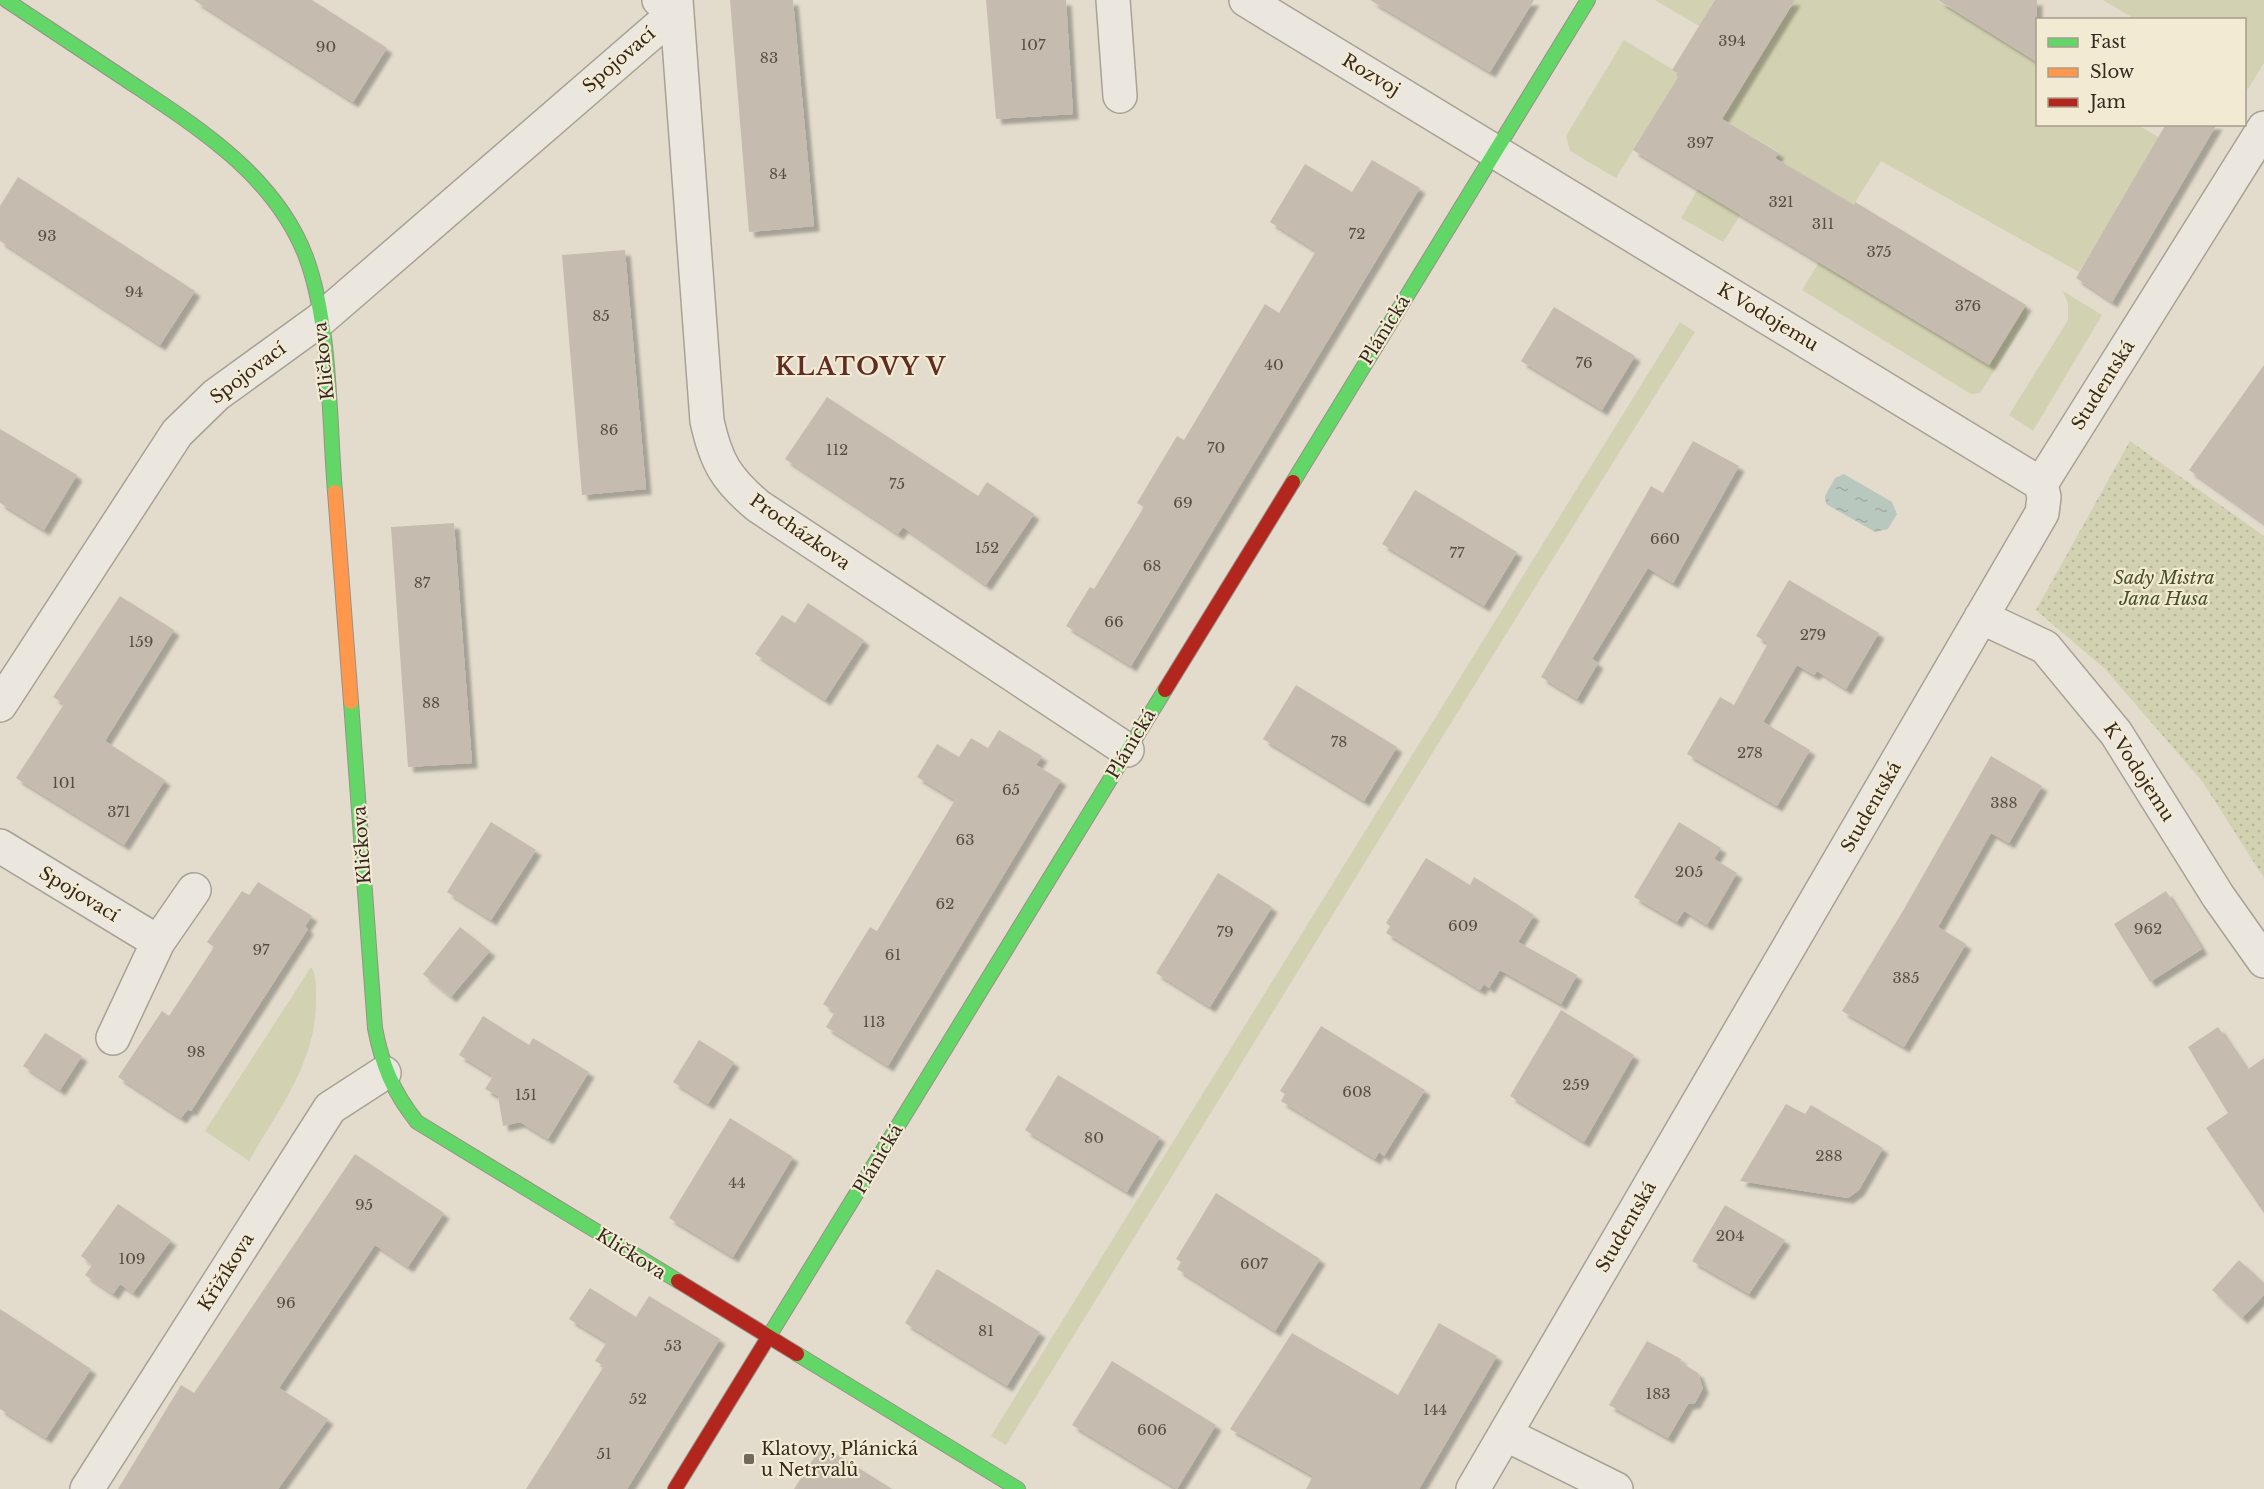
<svg xmlns="http://www.w3.org/2000/svg" width="2264" height="1489" viewBox="0 0 2264 1489" font-family="'Libre Baskerville',serif">
<style>
.green{fill:#d2d1b1}
.park{fill:url(#park-dots)}
.water{fill:url(#water-ripples)}
.building{fill:#c6bbaf;filter:url(#shadow)}
.lines{fill:none;stroke-linecap:round;stroke-linejoin:round}
.street-casing{stroke:#a8a196;stroke-width:36}
.fast-casing{stroke:#989187;stroke-width:16}
.slow-casing{stroke:#989187;stroke-width:16}
.jam-casing{stroke:#989187;stroke-width:16}
.street{stroke:#ebe7df;stroke-width:33}
.fast{stroke:#63d668;stroke-width:14}
.slow{stroke:#ff974d;stroke-width:14}
.jam{stroke:#b3261e;stroke-width:14}
.poi-dot{fill:#73685c;stroke:#f3ead4;stroke-width:2}
.labels{text-anchor:middle;stroke-width:4.5;stroke-linejoin:round;paint-order:stroke}
.number-label{font-size:15px;fill:#5a4e43}
.street-label{font-size:18px;fill:#362a1f;stroke:#f3ead4}
.park-label{font-size:18px;font-style:italic;fill:#475127;stroke:#f3ead4}
.poi-label{font-size:18px;fill:#362a1f;stroke:#f3ead4;text-anchor:start}
.district-label{font-size:24px;font-weight:bold;letter-spacing:1.5px;fill:#602d22;stroke:#f3ead4}
</style>
<defs>
<pattern id="park-dots" width="8" height="8" patternUnits="userSpaceOnUse" patternTransform="scale(1.5)"><rect width="8" height="8" fill="#d2d1b1"/><path d="M2 2h.1M6 6h.1" fill="none" stroke="#b5b498" stroke-width="1.8" stroke-linecap="round"/></pattern>
<pattern id="water-ripples" width="26" height="14" patternUnits="userSpaceOnUse" patternTransform="scale(1.5)"><rect width="26" height="14" fill="#b9c8be"/><path d="M2 4q2-2 4 0t4 0M15 11q2-2 4 0t4 0" fill="none" stroke="#a0aca3"/></pattern>
<filter id="shadow"><feDropShadow dx="5.5" dy="5.5" stdDeviation="1.5" flood-color="#0004"/></filter>
</defs>
<rect width="100%" height="100%" fill="#e3dccd"/>
<path class="green" d="M1655 0H1715L1699 26Z
M1795 0H1937L2037 62 2038 124 2138 125 2160 138 2079 272 1881 161 1852 207 1775 158 1779 152 1722 119Z
M2103 0H2264V63L2248 89 2245 87 2244 20 2135 19Z
M1624 40 1680 74 1616 178 1570 151 1566 136Z
M1698 189 1741 214 1723 242 1681 218Z
M1819 262 1989 365 2026 305 2027 319 1980 393 1971 394 1802 290Z
M2063 291 2102 315 2033 431 2009 415 2068 320V304Z
M1680 322 1695 332C1462 701 1236 1074 1006 1445L991 1436Z
M311 967C317 976 316 988 316 999 317 1061 279 1109 249 1161L205 1131Z"/>
<path class="park" d="M2130 441 2264 536V878L2202 781 2105 669 2036 610Z"/>
<path class="water" d="M1844 474 1892 502 1897 514 1888 529 1875 532 1826 504 1825 496 1835 478Z"/>
<path class="building" d="M194 0H312L387 48 353 102Z
M730 0H793L814 226 749 232Z
M986 0H1066L1073 114 996 119Z
M1370 0H1534L1490 72Z
M1715 0H1795L1722 119 1779 153 1775 158 1854 205 1855 202 2026 305 1989 365 1633 150 1680 74 1672 70Z
M1938 0H2037V62Z
M2166 124H2217L2112 302 2076 278Z
M1372 160 1420 188 1131 666 1066 626 1090 587 1094 589 1144 507 1137 503 1177 436 1184 440 1265 304 1279 313 1316 251 1270 222 1305 164 1352 192Z
M18 177 195 291 160 345 0 241V206Z
M625 250 646 489 582 495 562 255Z
M1554 307 1635 356 1602 410 1521 361Z
M2264 365V523L2189 470Z
M827 397 978 496 987 482 1034 514 986 585 903 527 898 534 785 459Z
M0 429 77 475 44 530 0 503Z
M1693 441 1739 466 1673 583 1648 568 1592 659 1598 663 1577 699 1541 677 1651 486 1663 493Z
M1415 490 1517 552 1484 606 1382 544Z
M454 523 472 763 408 767 391 527Z
M1789 580 1879 633 1846 689 1817 671 1814 675 1797 665 1763 722 1810 750 1777 806 1687 754 1720 697 1734 705 1768 643 1756 636Z
M120 596 174 630 105 741 165 780 124 845 16 778 64 704 53 697Z
M808 603 864 640 825 700 755 654 782 615 795 623Z
M1296 685 1397 747 1364 801 1263 739Z
M999 730 1042 756 1036 765 1061 780 888 1066 826 1027 835 1012 823 1004 870 927 877 931 955 800 917 777 937 744 959 757 971 738 988 748Z
M1991 756 2042 786 2009 843 1991 833 1938 927 1966 944 1904 1047 1842 1011 1904 909Z
M491 822 536 850 491 920 447 892Z
M1679 822 1721 848 1714 859 1737 873 1707 925 1684 911 1677 922 1634 897Z
M1426 858 1470 885 1474 877 1534 915 1518 942 1577 975 1561 1004 1500 970 1489 988 1484 984 1480 990 1386 933 1390 926 1386 923Z
M1218 873 1272 907 1210 1007 1156 973Z
M258 882 312 916 305 926 308 929 191 1111 188 1109 181 1118 118 1077 162 1011 169 1016 214 947 207 942 242 891 249 895Z
M2166 891 2202 949 2150 982 2114 924Z
M460 927 490 951 451 997 423 974Z
M1561 1010 1634 1055 1584 1142 1510 1096Z
M483 1016 529 1045 533 1038 589 1072 548 1139 520 1122 503 1126 498 1096 485 1089 493 1076 459 1055Z
M1321 1026 1425 1090 1384 1156 1379 1152 1375 1159 1281 1101 1285 1094 1280 1091Z
M2218 1027 2247 1070 2264 1058V1213L2206 1128 2228 1113 2188 1047Z
M45 1033 82 1056 60 1090 23 1066Z
M699 1040 734 1062 708 1104 673 1082Z
M1058 1075 1160 1137 1127 1192 1025 1130Z
M1786 1104 1805 1114 1811 1105 1883 1148 1859 1190 1848 1198 1740 1181Z
M730 1118 793 1157 733 1257 669 1218Z
M355 1154 444 1213 408 1267 375 1245 279 1388 328 1419 278 1489H118L181 1385 194 1393Z
M1216 1193 1320 1259 1275 1331 1177 1269 1181 1262 1176 1259Z
M118 1204 171 1240 133 1293 120 1284 113 1294 85 1275 92 1265 81 1256Z
M1725 1205 1785 1240 1749 1294 1692 1261Z
M2239 1260 2264 1283V1295L2242 1318 2212 1290Z
M937 1269 1040 1332 1007 1386 905 1323Z
M590 1288 636 1317 649 1296 720 1339 627 1489H526L604 1366 595 1361 607 1342 569 1319Z
M0 1309 91 1369 46 1438 0 1409Z
M1439 1323 1497 1356 1419 1489H1306L1313 1476 1230 1429 1292 1333 1398 1395Z
M1647 1341 1681 1359 1680 1362 1698 1373 1703 1388 1695 1403 1688 1404 1668 1438 1609 1405Z
M1112 1361 1216 1425 1177 1489 1072 1425Z
M822 1445 892 1489H794Z"/>
<g class="lines">
<defs>
<path id="street" d="M676 0 707 421C716 462 726 479 758 506L1127 750
M1113 0 1120 96
M1246 0 2041 484
M1981 617 2045 647 2116 733 2218 896 2264 961
M0 705 177 433 216 395 321 319 677 11 659 0
M0 846 158 942
M113 1038 158 942 194 890
M1505 1434 1616 1489
M87 1489 330 1108 384 1073
M1473 1489 2042 513 2044 497 2041 484 2264 128"/>
<path id="fast" d="M6 0C47 27 87 54 128 81 197 127 275 175 306 257 331 324 329 421 335 492
M1293 482 1588 0
M351 702 375 1028C382 1065 393 1092 417 1122L678 1281
M766 1341 1165 690
M797 1354 1018 1489"/>
<path id="slow" d="M335 492 351 702"/>
<path id="jam" d="M1165 690 1293 482
M678 1281 797 1354
M675 1489 766 1341"/>
</defs>
<use href="#street" class="street-casing"/>
<use href="#fast" class="fast-casing"/>
<use href="#slow" class="slow-casing"/>
<use href="#jam" class="jam-casing"/>
<use href="#street" class="street"/>
<use href="#fast" class="fast"/>
<use href="#slow" class="slow"/>
<use href="#jam" class="jam"/>
</g>
<rect class="poi-dot" x="743" y="1453" width="12" height="12" rx="3"/>
<g class="labels">
<g class="number-label">
<text x="1732" y="46">394</text>
<text x="1033" y="50">107</text>
<text x="326" y="52">90</text>
<text x="769" y="63">83</text>
<text x="1700" y="148">397</text>
<text x="778" y="179">84</text>
<text x="1781" y="207">321</text>
<text x="1823" y="229">311</text>
<text x="1357" y="239">72</text>
<text x="47" y="241">93</text>
<text x="1879" y="257">375</text>
<text x="134" y="297">94</text>
<text x="1968" y="311">376</text>
<text x="601" y="321">85</text>
<text x="1584" y="368">76</text>
<text x="1274" y="370">40</text>
<text x="609" y="435">86</text>
<text x="1216" y="453">70</text>
<text x="837" y="455">112</text>
<text x="897" y="489">75</text>
<text x="1183" y="508">69</text>
<text x="1665" y="544">660</text>
<text x="987" y="553">152</text>
<text x="1457" y="558">77</text>
<text x="1152" y="571">68</text>
<text x="422" y="588">87</text>
<text x="1114" y="627">66</text>
<text x="1813" y="640">279</text>
<text x="141" y="647">159</text>
<text x="431" y="708">88</text>
<text x="1339" y="747">78</text>
<text x="1750" y="758">278</text>
<text x="64" y="788">101</text>
<text x="1011" y="795">65</text>
<text x="2004" y="808">388</text>
<text x="119" y="817">371</text>
<text x="965" y="845">63</text>
<text x="1689" y="877">205</text>
<text x="945" y="909">62</text>
<text x="1463" y="931">609</text>
<text x="2148" y="934">962</text>
<text x="1225" y="937">79</text>
<text x="261" y="955">97</text>
<text x="893" y="960">61</text>
<text x="1906" y="983">385</text>
<text x="874" y="1027">113</text>
<text x="196" y="1057">98</text>
<text x="1576" y="1090">259</text>
<text x="1357" y="1097">608</text>
<text x="526" y="1100">151</text>
<text x="1094" y="1143">80</text>
<text x="1829" y="1161">288</text>
<text x="737" y="1188">44</text>
<text x="364" y="1210">95</text>
<text x="1730" y="1241">204</text>
<text x="132" y="1264">109</text>
<text x="1254" y="1269">607</text>
<text x="286" y="1308">96</text>
<text x="986" y="1336">81</text>
<text x="673" y="1351">53</text>
<text x="1658" y="1399">183</text>
<text x="638" y="1404">52</text>
<text x="1435" y="1415">144</text>
<text x="1152" y="1435">606</text>
<text x="604" y="1459">51</text>
</g>
<g class="street-label">
<text transform="translate(619 60) rotate(-41)" y="6">Spojovací</text>
<text transform="translate(1371 75) rotate(31)" y="6">Rozvoj</text>
<text transform="translate(1768 317) rotate(31)" y="6">K Vodojemu</text>
<text transform="translate(1385 330) rotate(-58)" y="6">Plánická</text>
<text transform="translate(324 361) rotate(-96)" y="6">Kličkova</text>
<text transform="translate(248 373) rotate(-37)" y="6">Spojovací</text>
<text transform="translate(2103 385) rotate(-58)" y="6">Studentská</text>
<text transform="translate(800 532) rotate(35)" y="6">Procházkova</text>
<text transform="translate(1131 744) rotate(-59)" y="6">Plánická</text>
<text transform="translate(2139 772) rotate(57)" y="6">K Vodojemu</text>
<text transform="translate(1871 807) rotate(-60)" y="6">Studentská</text>
<text transform="translate(362 845) rotate(-94)" y="6">Kličkova</text>
<text transform="translate(79 894) rotate(31)" y="6">Spojovací</text>
<text transform="translate(878 1159) rotate(-59)" y="6">Plánická</text>
<text transform="translate(1626 1227) rotate(-60)" y="6">Studentská</text>
<text transform="translate(631 1254) rotate(32)" y="6">Kličkova</text>
<text transform="translate(226 1272) rotate(-58)" y="6">Křižíkova</text>
</g>
<g class="park-label">
<text x="2164" y="584">Sady Mistra<tspan x="2164" dy="21">Jana Husa</tspan></text>
</g>
<g class="poi-label">
<text x="761" y="1455">Klatovy, Plánická<tspan x="761" dy="21">u Netrvalů</tspan></text>
</g>
<g class="district-label">
<text x="861" y="375">KLATOVY V</text>
</g>
</g>
<rect x="2036" y="18" width="210" height="108" fill="#f3ead4" stroke="#a79d8c" stroke-width="1.5"/>
<rect x="2048" y="38" width="30" height="9" fill="#63d668" stroke="#a79d8c" stroke-width="1.5"/>
<text x="2090" y="48" font-size="18" fill="#362a1f">Fast</text>
<rect x="2048" y="68" width="30" height="9" fill="#ff974d" stroke="#a79d8c" stroke-width="1.5"/>
<text x="2090" y="78" font-size="18" fill="#362a1f">Slow</text>
<rect x="2048" y="98" width="30" height="9" fill="#b3261e" stroke="#a79d8c" stroke-width="1.5"/>
<text x="2090" y="108" font-size="18" fill="#362a1f">Jam</text>
</svg>
